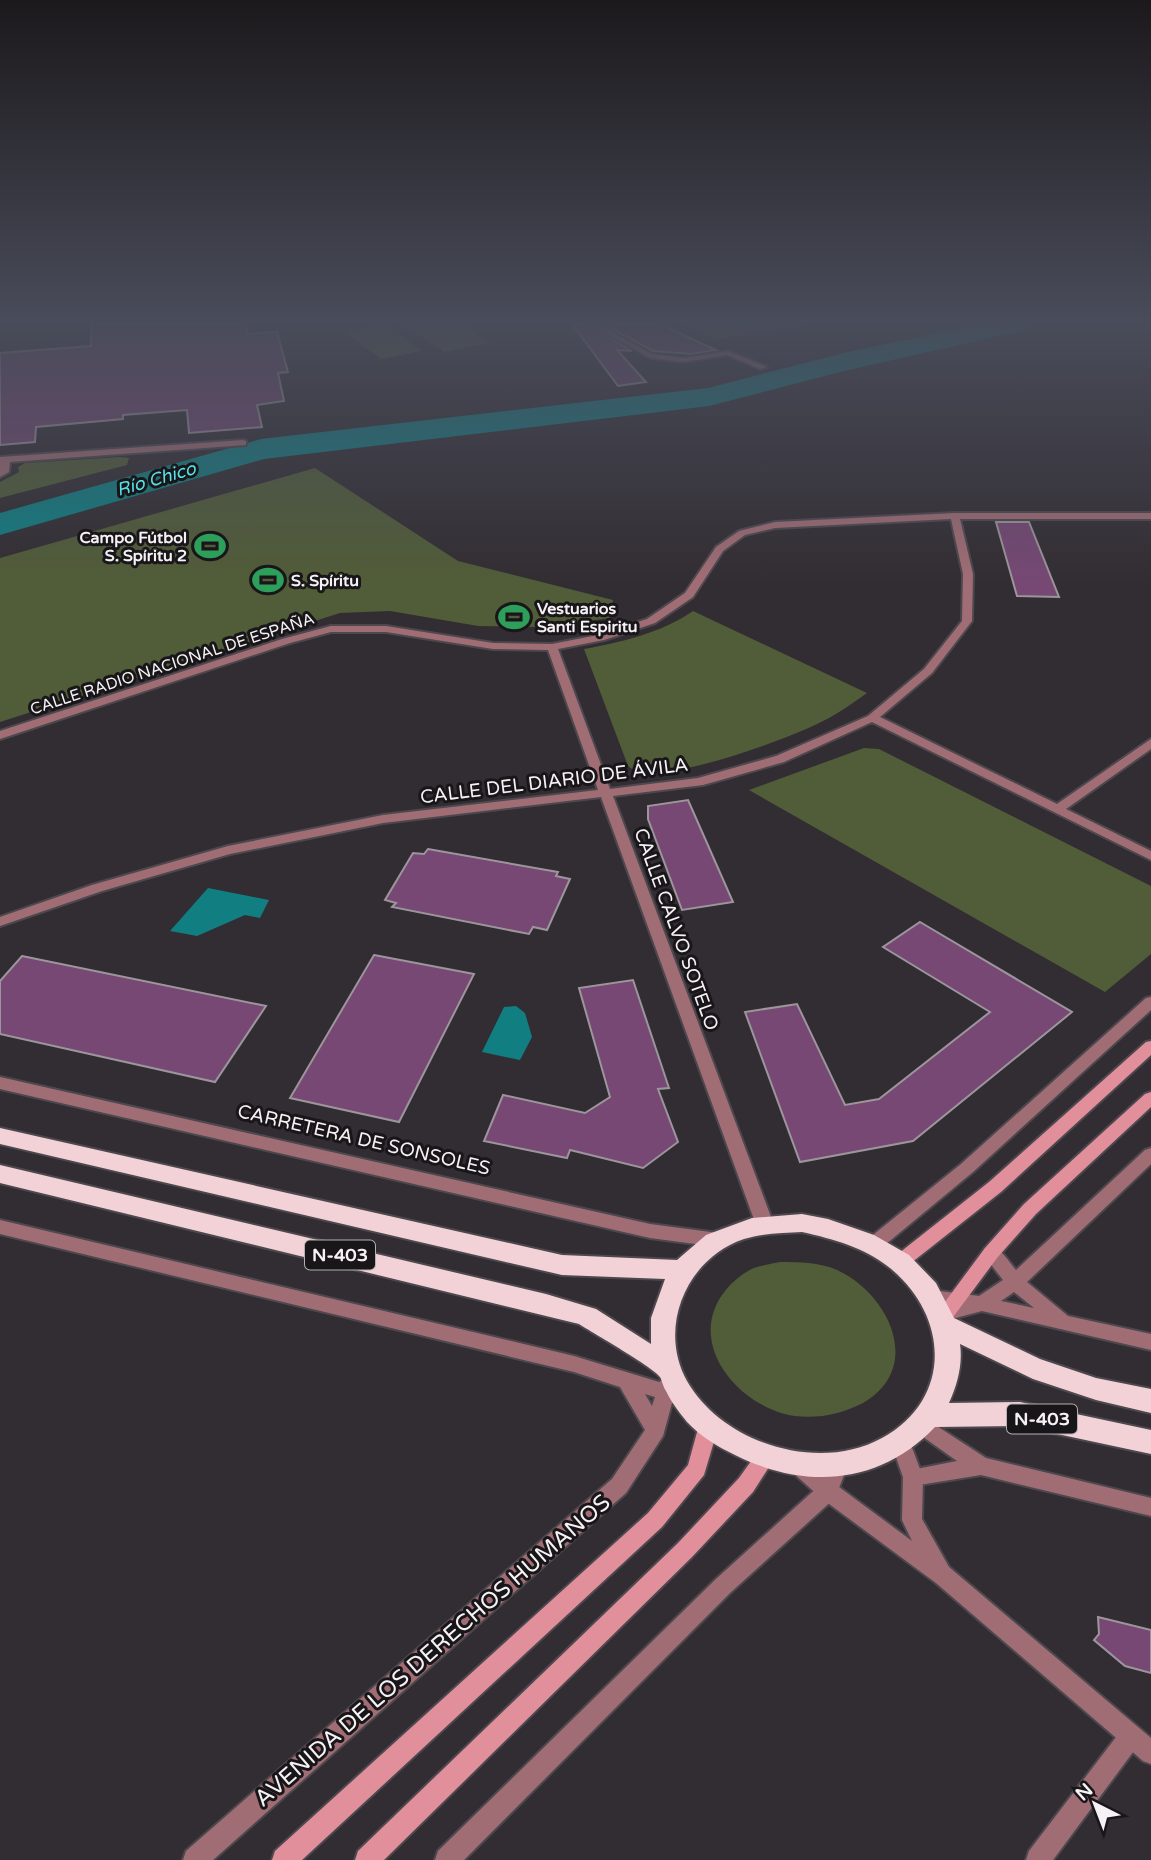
<svg xmlns="http://www.w3.org/2000/svg" width="1151" height="1860" viewBox="0 0 1151 1860" font-family="'Varela Round',sans-serif">
<style>
.green{fill:#515c38}
.water{fill:#117e82}
.lines{fill:none;stroke-linecap:round;stroke-linejoin:round}
.river{fill:#117e82;fill-rule:evenodd}
.building{fill:#764873;stroke:#9c969c;stroke-width:2}
.minor-casing{stroke:#4d484d;stroke-width:4}
.tertiary-casing{stroke:#4d484d;stroke-width:4}
.secondary-casing{stroke:#4d484d;stroke-width:4}
.trunk-casing{stroke:#4d484d;stroke-width:4}
.minor{fill:#a16d75;fill-rule:evenodd}
.tertiary{fill:#a16d75;fill-rule:evenodd}
.secondary{fill:#e28f9c;fill-rule:evenodd}
.trunk{fill:#f3d2d7;fill-rule:evenodd}
.labels{text-anchor:middle;stroke-width:6;stroke-linejoin:round;paint-order:stroke}
.far-poi-label{font-size:16px;font-weight:bold;fill:#f5f1f4;stroke:#181618;text-anchor:start}
.far-street-label{font-size:16px;fill:#f5f1f4;stroke:#181618}
.far-water-label{font-size:18px;font-style:italic;fill:#57e1e8;stroke:#181618}
.shield{fill:#181618;stroke:#b3afb2;stroke-width:2}
.shield-label{font-size:18px;font-weight:bold;fill:#f5f1f4}
.street-label{font-size:19px;fill:#f5f1f4;stroke:#181618}
.near-street-label{font-size:23px;fill:#f5f1f4;stroke:#181618}
</style>
<rect width="100%" height="100%" fill="#322d32"/>
<path class="green" d="M402 324H461L490 343 444 352Z
M684 324H806L717 340Z
M385 325H386L422 351 381 359 345 333Z
M120 457 129 458 127 465 0 498V482L19 472 18 467 25 463Z
M315 468 458 561 613 600 610 618 541 627 478 626 390 611 340 613 0 722V558Z
M693 611 867 693C850 705 835 716 817 724 780 742 687 774 647 774 640 774 634 771 628 766L584 649C622 642 661 633 693 611Z
M864 748 879 749 1151 886V954L1105 992 749 790Z
M780 1262C799 1262 819 1262 837 1270 888 1293 925 1367 863 1403 838 1416 808 1421 781 1413 731 1397 687 1339 725 1291 732 1282 743 1273 754 1268 762 1265 771 1264 780 1262Z"/>
<path class="water" d="M208 888 269 900 260 918 245 915 197 936 170 931Z
M516 1006 525 1013 532 1037 520 1060 482 1052 504 1007Z"/>
<g class="lines">
<path class="river" d="M979 324H1030L1026 330 848 370 709 406 264 459 0 535V513L261 439 708 388 844 353Z"/>
</g>
<path class="building" d="M92 324H245L247 334 277 332 288 372 278 373 284 401 257 405 262 427 189 433 187 410 123 415V419L36 427 35 442 0 445V353L91 346Z
M572 324H587L632 351 617 350 646 382 618 386Z
M603 324H660L716 350 692 354 653 351Z
M996 522H1029L1059 597 1017 596Z
M688 800 733 902 682 910 648 819V806Z
M428 849 558 872 556 876 570 879 547 930 533 927 529 934 392 907 396 903 385 900 413 853 424 854Z
M920 922 1072 1012 913 1141 800 1162 745 1012 797 1004 845 1105 879 1099 990 1012 883 947Z
M374 955 474 974 399 1122 290 1098Z
M22 956 266 1006 215 1082 0 1034V981Z
M633 980 669 1088 658 1089 678 1142 643 1168 570 1150 567 1158 484 1141 503 1095 585 1113 610 1097 579 988Z
M1098 1617 1151 1630V1673L1125 1666 1094 1640 1099 1634Z"/>
<g class="lines">
<defs>
<path id="minor" d="M589 324H598L652 354 684 358 728 351 767 367 760 369 727 355 684 362 650 358Z
M243 440 246 441V445L10 462 9 472 0 477V457Z
M955 513H1151V519H960L973 574 972 621 932 673 880 717 1057 804 1151 739V749L1066 809 1151 851V860L872 722 784 762 703 785 613 796 774 1225 771 1230 765 1232 759 1230 756 1225 601 797 383 823 230 854 102 891 0 926V917L92 885 228 846 383 815 598 790 548 650 493 649 386 632H331L290 643 0 739V731L282 639 331 626H386L493 643 552 644 598 635 647 619 685 593 716 547 739 531 775 522ZM951 519 963 574 962 621 924 669 868 716 776 756 698 778 610 789 558 649 604 640 655 623 693 597 723 551 745 535 775 528Z
M1151 997V1010L973 1172 880 1249 874 1251 868 1249 865 1244 868 1239 961 1164 1146 998Z
M0 1077 650 1224 718 1233 724 1235 727 1240 724 1245 718 1247 650 1238 0 1089Z
M1151 1148V1164L1027 1282 1068 1316 1151 1334V1350L982 1311 948 1320 942 1317 939 1312 943 1306 926 1302 923 1297 926 1292 932 1290 979 1296 1003 1280 982 1253 985 1248C999 1243 1007 1260 1016 1270L1145 1150ZM1014 1292 1034 1308 1001 1301Z
M0 1220 574 1356 659 1382 667 1378 674 1380 676 1388 690 1392 693 1398 690 1404 683 1406 672 1403 663 1436 626 1493 213 1860H183L186 1851 612 1479 645 1430 620 1387 574 1372 0 1234ZM645 1394 655 1397 652 1406Z
M923 1417 986 1458 1151 1498V1516L981 1475 913 1486 906 1483 903 1477 906 1471 957 1461 916 1432 913 1426 916 1420Z
M838 1456 845 1459 848 1465 835 1498 730 1593 464 1860H435L438 1851 716 1579 820 1485 831 1459Z
M1131 1725 1139 1728 1142 1736 1139 1744 1053 1860H1026L1029 1851 1123 1728Z"/>
<path id="tertiary" d="M901 1434 908 1437 923 1477 922 1519 949 1567 1151 1738V1764L1143 1761 936 1583 821 1498 790 1470 787 1464 790 1458 797 1455 804 1458 835 1484 912 1541 902 1520 903 1477 891 1443 894 1437Z"/>
<path id="secondary" d="M1151 1041V1055L1001 1192 906 1267 900 1269 894 1267 891 1262 894 1257 989 1182 1146 1042Z
M1151 1092V1107L1036 1214 997 1258 948 1324 942 1327 936 1324 933 1319 936 1314 985 1248 1024 1204 1145 1094Z
M709 1416 716 1419 719 1425 704 1475 662 1527 302 1860H272L275 1851 648 1513 688 1465 699 1425 702 1419Z
M766 1447 773 1450 776 1456 753 1492 692 1557 384 1860H355L358 1851 678 1543 739 1478 759 1450Z"/>
<path id="trunk" d="M0 1128 562 1255 677 1260 706 1235 752 1218 802 1214 828 1219 874 1235 909 1255 936 1283 954 1318 1040 1359 1096 1378 1151 1389V1413L1096 1400 1033 1379 960 1344C963 1365 957 1385 949 1403L1020 1402 1151 1430V1454L1020 1426 935 1427C880 1485 805 1490 735 1455 718 1447 700 1436 687 1422 680 1413 671 1402 666 1391 663 1387 662 1380 660 1377 653 1367 593 1333 579 1324L0 1183V1165L546 1294 596 1309 651 1344V1318L665 1279 562 1275 0 1144ZM802 1232C833 1239 864 1247 890 1268 949 1316 953 1399 882 1438 819 1473 723 1444 687 1381 657 1327 687 1258 744 1239 763 1233 783 1233 802 1232Z"/>
</defs>
<use href="#minor" class="minor-casing"/>
<use href="#tertiary" class="tertiary-casing"/>
<use href="#secondary" class="secondary-casing"/>
<use href="#trunk" class="trunk-casing"/>
<use href="#minor" class="minor"/>
<use href="#tertiary" class="tertiary"/>
<use href="#secondary" class="secondary"/>
<use href="#trunk" class="trunk"/>
</g>
<linearGradient id="sky" x2="0" y2="1"><stop stop-color="#1c191c"/><stop offset="0.55" stop-color="#494c5a"/><stop offset="1" stop-color="#494c5a" stop-opacity="0"/></linearGradient>
<rect width="1151" height="584" fill="url(#sky)"/>
<defs>
<symbol id="stadium-bare" viewBox="-9 -9 18 18"><path d="M0-5a6.5 5 0 1 0 0 10a6.5 5 0 1 0 0-10ZM-3.5-1.8h7v3.6h-7Z" fill="#2e9e5b" stroke="#181618" stroke-width="2.5" paint-order="stroke"/></symbol>
</defs>
<g fill-rule="evenodd">
<use href="#stadium-bare" x="188" y="524" width="44" height="44"/>
<use href="#stadium-bare" x="246" y="558" width="44" height="44"/>
<use href="#stadium-bare" x="492" y="595" width="44" height="44"/>
</g>
<g class="labels">
<g class="far-poi-label">
<text x="187" y="543" text-anchor="end">Campo Fútbol<tspan x="187" dy="18">S. Spíritu 2</tspan></text>
<text x="291" y="586">S. Spíritu</text>
<text x="537" y="614">Vestuarios<tspan x="537" dy="18">Santi Espiritu</tspan></text>
</g>
<g class="far-street-label">
<text transform="translate(172 663) rotate(-18)" y="6">CALLE RADIO NACIONAL DE ESPAÑA</text>
</g>
<g class="far-water-label">
<text transform="translate(156 479) rotate(-16)" y="6">Río Chico</text>
</g>
<g class="shield">
<rect x="305" y="1240.5" width="70" height="29" rx="5"/>
<rect x="1007" y="1404.5" width="70" height="29" rx="5"/>
</g>
<g class="shield-label">
<text x="340" y="1261">N-403</text>
<text x="1042" y="1425">N-403</text>
</g>
<g class="street-label">
<text transform="translate(554 780) rotate(-7)" y="7">CALLE DEL DIARIO DE ÁVILA</text>
<text transform="translate(677 929) rotate(70)" y="7">CALLE CALVO SOTELO</text>
<text transform="translate(364 1139) rotate(13)" y="7">CARRETERA DE SONSOLES</text>
</g>
<g class="near-street-label">
<text transform="translate(432 1650) rotate(-41)" y="8">AVENIDA DE LOS DERECHOS HUMANOS</text>
</g>
</g>
<g transform="translate(1095 1804) rotate(318)" stroke="#181618" stroke-width="5" paint-order="stroke">
<path d="M0-5L12 26L0 18L-12 26Z" fill="#f5f1f4"/>
<text y="-10" font-size="19" font-weight="bold" text-anchor="middle" fill="#f5f1f4">N</text>
</g>
</svg>
